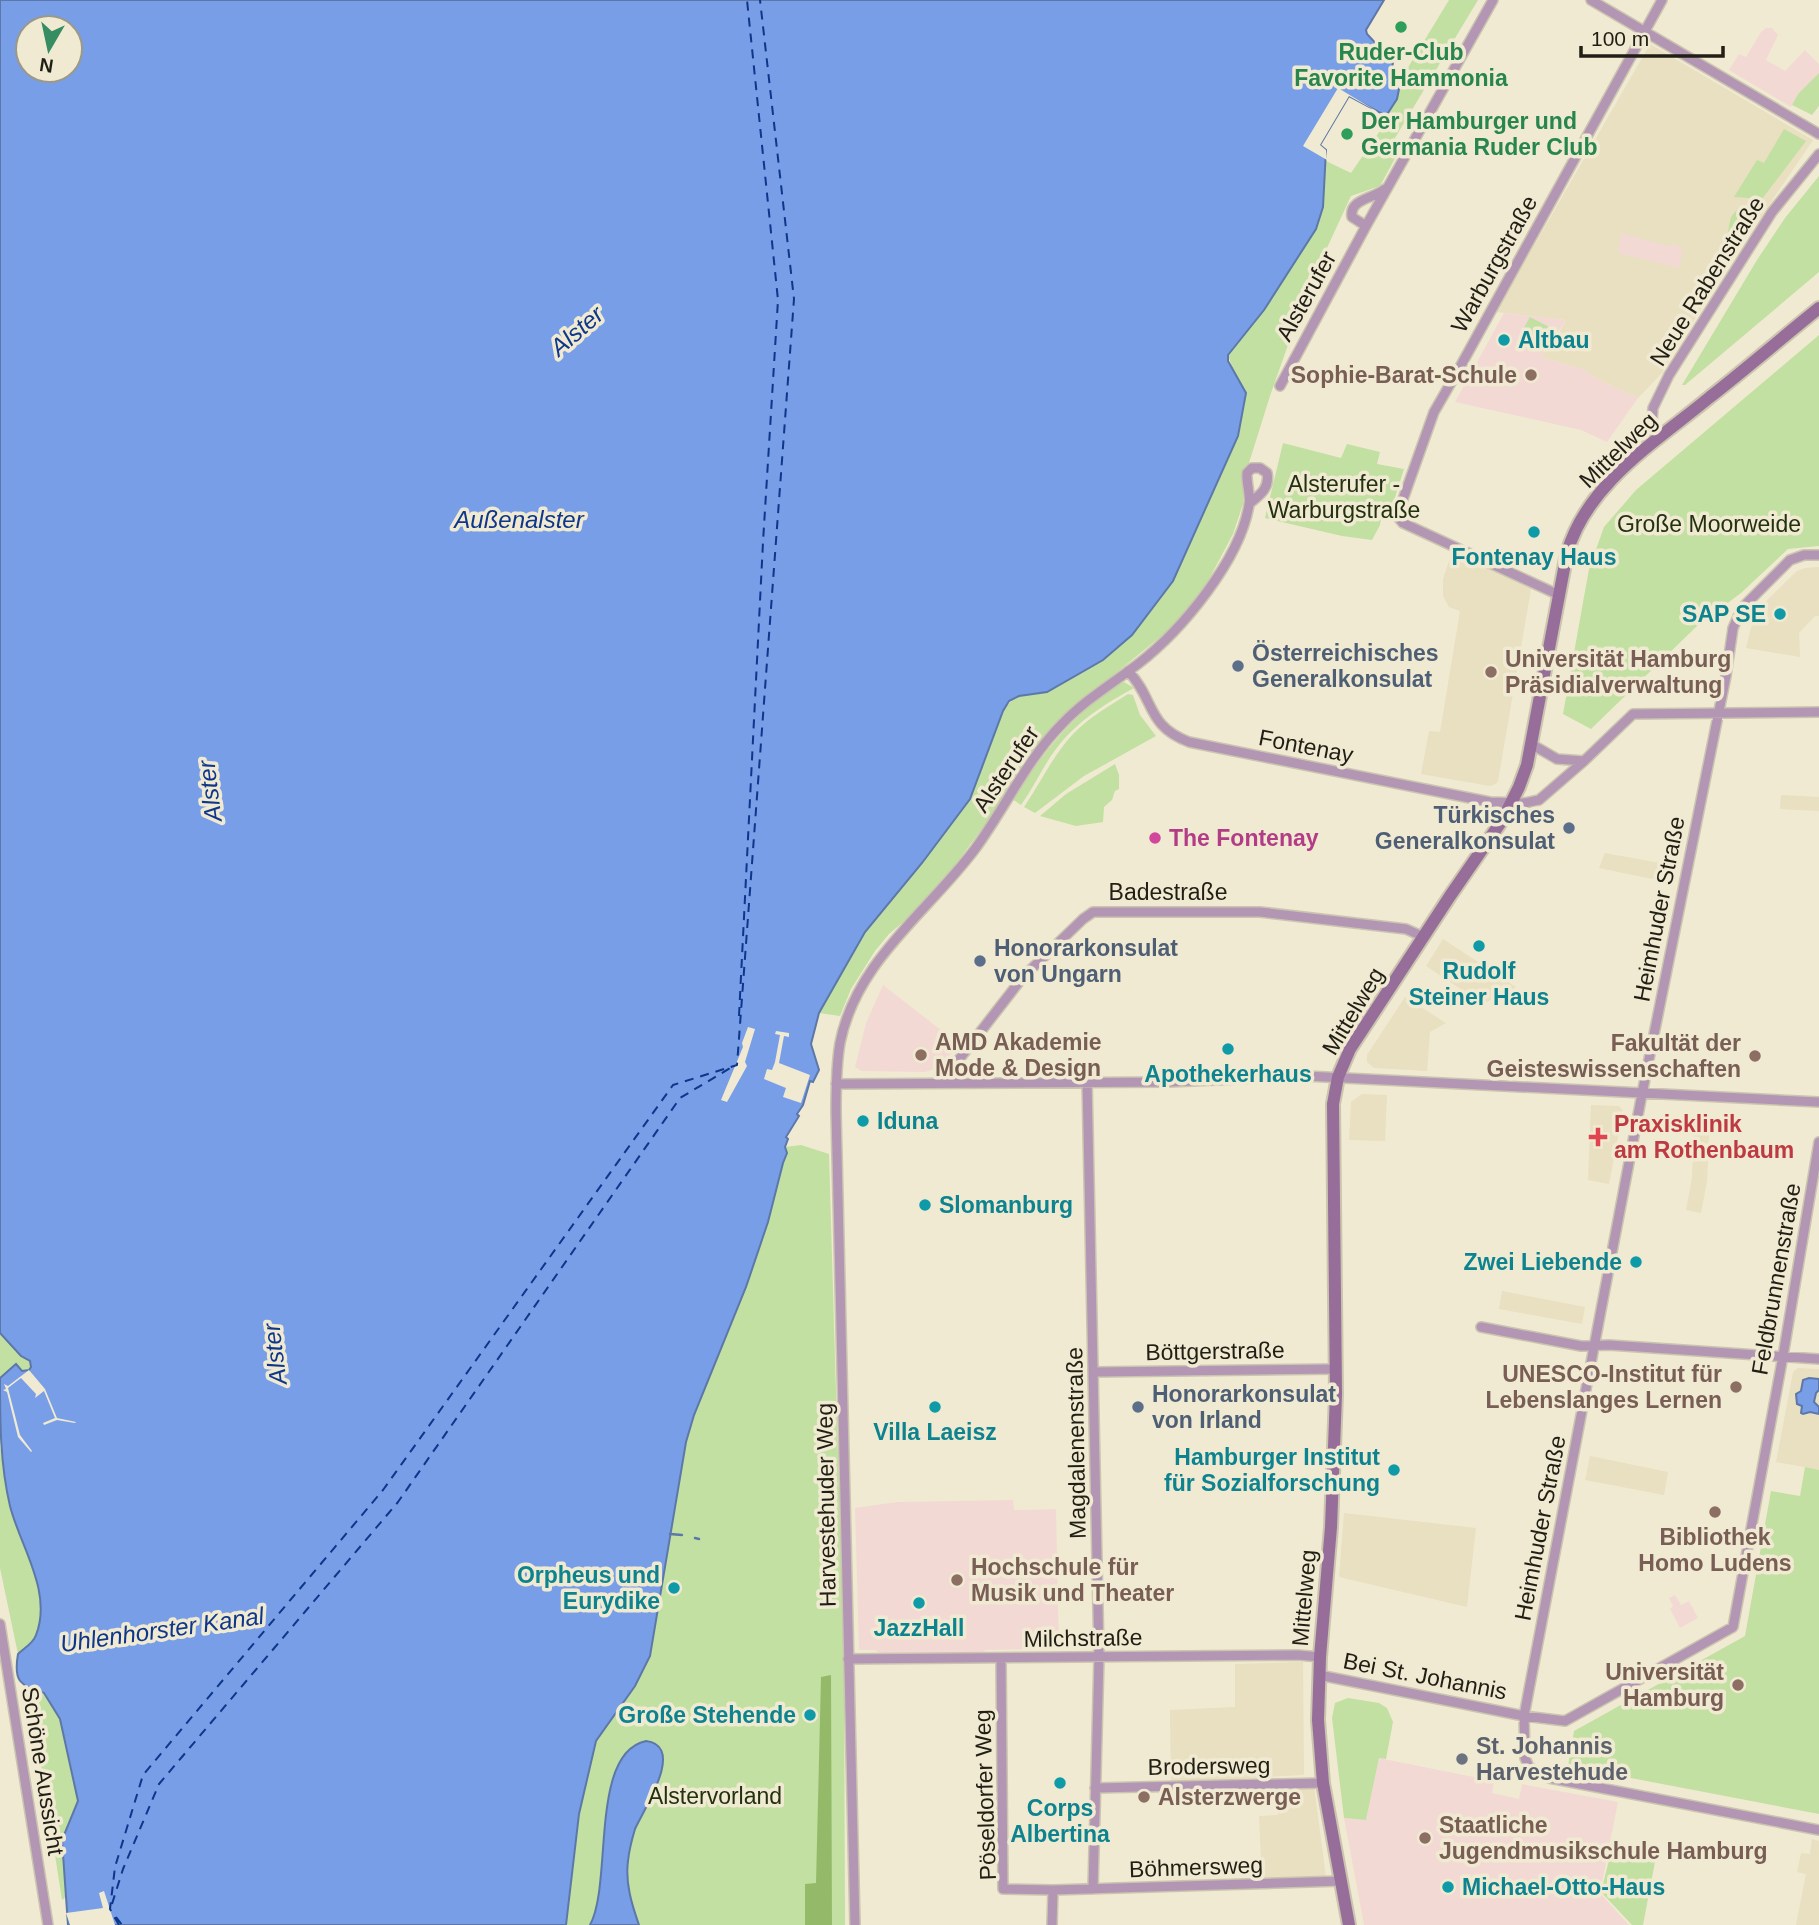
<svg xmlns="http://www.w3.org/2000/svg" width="1819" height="1925" viewBox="0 0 1819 1925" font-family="Helvetica,sans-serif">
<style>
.built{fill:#e9dfc1}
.education{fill:#f3d9d4}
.green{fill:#c1e0a1}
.forest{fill:#94ba69}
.water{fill:#779ee7;stroke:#5d78a8;stroke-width:2;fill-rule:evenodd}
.pier{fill:#f1ead2}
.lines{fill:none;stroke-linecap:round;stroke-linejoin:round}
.stream{stroke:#5d78a8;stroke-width:2.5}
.ferry{stroke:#0e368a;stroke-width:2;stroke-dasharray:9 7;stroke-linecap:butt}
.street-casing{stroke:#cbc5b0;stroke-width:12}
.secondary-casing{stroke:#cbc5b0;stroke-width:16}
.street{stroke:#b296b4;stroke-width:9}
.secondary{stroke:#966e99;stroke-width:12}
.leisure-dot{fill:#2e9e5b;stroke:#f1ead2;stroke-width:2.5}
.culture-dot{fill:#0f9aa8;stroke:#f1ead2;stroke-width:2.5}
.education-dot{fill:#8d6e63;stroke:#f1ead2;stroke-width:2.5}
.service-dot{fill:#5c6f8a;stroke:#f1ead2;stroke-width:2.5}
.hotel-dot{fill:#d1479c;stroke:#f1ead2;stroke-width:2.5}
.health-dot{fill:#e0444e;stroke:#f1ead2;stroke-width:2.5}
.worship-dot{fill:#6b7280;stroke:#f1ead2;stroke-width:2.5}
.labels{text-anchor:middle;stroke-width:7;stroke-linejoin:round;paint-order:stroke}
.leisure-label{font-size:23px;font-weight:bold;fill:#27864d;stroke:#f1ead2}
.street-label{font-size:23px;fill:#201e15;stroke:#f1ead2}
.culture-label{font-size:23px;font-weight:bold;fill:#0d838f;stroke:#f1ead2}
.education-label{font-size:23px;font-weight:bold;fill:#785e54;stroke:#f1ead2;text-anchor:start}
.park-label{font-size:23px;fill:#22310f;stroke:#f1ead2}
.service-label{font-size:23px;font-weight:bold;fill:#4e5e75;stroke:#f1ead2;text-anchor:start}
.hotel-label{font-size:23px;font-weight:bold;fill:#b23c85;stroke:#f1ead2;text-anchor:start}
.health-label{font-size:23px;font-weight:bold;fill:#be3a42;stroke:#f1ead2;text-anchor:start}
.worship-label{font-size:23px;font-weight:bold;fill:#5b616d;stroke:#f1ead2;text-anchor:start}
.water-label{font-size:24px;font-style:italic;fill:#0e368a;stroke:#f1ead2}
</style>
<rect width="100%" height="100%" fill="#f1ead2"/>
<path class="built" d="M1650 44 1813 140 1727 267 1662 373 1638 398 1601 381 1582 369 1541 357 1560 331 1566 320 1496 312Z
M1452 552 1531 589 1498 781 1496 784 1490 786 1421 774 1429 731 1440 732 1460 611 1449 607 1443 596V579Z
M1819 567V616H1815L1799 633 1800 657 1746 648 1755 612 1797 571 1805 568Z
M1781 795 1819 797V811L1780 809Z
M1605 853 1670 865 1667 882 1599 868Z
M1443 939 1516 987 1483 1004 1426 966Z
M1405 997 1446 1023 1430 1032 1427 1071 1374 1068 1367 1062V1055Z
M1362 1094 1387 1095 1385 1141 1349 1140 1351 1102Z
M1591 1105 1619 1106 1623 1111 1609 1184 1588 1180Z
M1695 1111H1710L1707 1181 1701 1213 1686 1210 1692 1178Z
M1502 1291 1585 1307 1582 1324 1499 1309Z
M1798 1368 1819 1369V1470L1776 1462 1793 1372Z
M1590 1456 1668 1472 1664 1495 1585 1480Z
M1344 1513 1476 1528 1467 1607 1339 1577Z
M1303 1662 1304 1775 1171 1782 1170 1710 1235 1707V1664Z
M1314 1786 1326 1877 1262 1879 1259 1816 1278 1815 1276 1788Z
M1812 1839 1819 1841V1925H1796L1806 1874 1797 1872 1801 1853 1810 1854Z"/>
<path class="education" d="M1766 28H1772L1778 35 1766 60 1785 71 1805 50 1819 64V73L1798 94 1791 107 1729 70 1739 54 1746 57 1761 32Z
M1621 233 1671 247 1672 243 1683 250 1679 268 1618 253Z
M1504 313 1566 320 1541 357 1582 369 1601 381 1638 398 1607 442 1581 430 1455 402Z
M883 985 959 1044 941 1067 925 1072 861 1071 855 1067 866 1023Z
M1013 1500 1014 1510 1056 1509 1059 1649 985 1650 984 1654 886 1656 874 1650H859L855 1508 897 1502Z
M1675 1595 1681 1605 1689 1601 1698 1618 1680 1628 1670 1609 1673 1606 1669 1598Z
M1379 1758 1494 1781 1492 1793 1519 1799 1522 1784 1618 1802 1600 1893 1629 1925H1364L1344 1818 1366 1820Z"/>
<path class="green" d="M1449 0H1478L1389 148 1399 151 1380 186 1351 196 1307 291 1270 396 1243 482V504L1233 534 1207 583 1189 609 1165 633 1073 708 1005 797 945 879 909 917 889 934 875 951 851 989 840 1016 819 1013 865 932 922 863 970 799 1003 711C1014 693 1027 695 1047 692L1234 373 1228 355 1264 310 1316 229 1323 207 1326 161 1351 173 1386 122V116L1397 99 1401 79Z
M1819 73V106L1812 115 1792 105 1798 94Z
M1784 129 1806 141 1762 199 1734 197 1757 160 1764 163Z
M1819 176V272L1685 385H1682L1757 260 1785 218Z
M1739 207H1758L1735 241 1728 231 1731 217Z
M1530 317 1555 330 1546 347 1521 333Z
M1819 335V546L1788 549 1741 593 1697 626 1591 729 1563 714 1589 569 1604 527 1636 490Z
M1283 443 1341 458 1347 444 1380 452 1377 464 1404 469 1392 507 1382 512 1380 525 1372 540 1342 536 1265 518Z
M1124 682 1134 688C1105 704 1077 721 1056 749 1043 766 1034 787 1021 805L1012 799C1044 753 1075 710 1124 682Z
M1128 694 1133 695 1140 715 1156 736 1084 776 1035 813 1024 807C1041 782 1053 755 1074 733 1090 717 1109 706 1128 694Z
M1115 764 1119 775V789L1115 791 1112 800 1104 807 1103 822 1076 826 1040 816 1066 794Z
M801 1145 829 1154 844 1663 845 1925H565L572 1754C605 1723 633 1698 650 1656L686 1442 694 1415 746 1287 768 1222 783 1163 787 1153 785 1147Z
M0 1333 21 1356 30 1361 31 1367 29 1370 22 1371 16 1364 0 1378Z
M0 1445C3 1465 5 1485 10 1504 19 1545 53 1591 36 1635 33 1643 24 1647 18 1654L0 1568Z
M1805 1467 1819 1470V1814L1568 1766 1574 1731 1745 1636 1771 1491 1800 1496Z
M22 1688 44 1693 60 1719 78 1801 62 1840 66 1897 62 1900 32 1708 22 1694Z
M1348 1698 1379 1703 1387 1708 1393 1722 1386 1759 1379 1758 1366 1820 1344 1818 1332 1718 1335 1703Z
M1611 1852 1655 1862 1643 1925H1632L1601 1892Z"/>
<path class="forest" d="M831 1675 832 1925H805V1884L816 1883 821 1677Z"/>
<path class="water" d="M0 0H1384L1366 30 1367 34 1393 62 1392 70 1401 79 1397 99 1386 116 1349 96 1320 145 1326 150 1323 207 1316 229 1264 310 1228 355V361L1246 393 1238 436 1173 581 1132 635 1103 660 1047 692 1019 696 1009 701 1003 711 970 799 922 863 865 932 819 1013 811 1044 819 1070 813 1082 810 1081 803 1105 797 1114 799 1116 786 1137 788 1139 785 1147 787 1153 783 1163 768 1222 746 1287 694 1415 686 1442 650 1656 635 1686 596 1741 579 1814 566 1925H68L62 1840 78 1801 60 1719 44 1693C21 1685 13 1683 18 1654 24 1648 33 1644 36 1635 53 1592 20 1546 10 1506 0 1464 0 1420 0 1378L16 1364 22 1371 29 1370 31 1367 30 1361 21 1356 0 1333ZM28 28H70V70H28Z
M1809 1378 1819 1379V1390L1816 1393 1814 1402 1819 1407V1414L1810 1412 1803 1414 1801 1413 1802 1406 1797 1404 1796 1394 1801 1391 1803 1380Z
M646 1741C687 1746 642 1812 635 1829 632 1839 629 1851 628 1861 625 1883 632 1905 639 1925H590C613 1883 589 1753 646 1741Z"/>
<path class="pier" d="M1338 88 1380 113 1349 96 1320 145 1326 150 1327 160 1303 146Z
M748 1027 755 1029 745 1062 747 1066 727 1102 721 1100 743 1047 742 1043Z
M776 1031 789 1033V1037L784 1036 779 1063 810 1075 801 1103 783 1097 786 1088 764 1079 767 1069 772 1070 775 1062 780 1035 775 1034Z
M29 1370 45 1389 57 1418 76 1422 75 1423 57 1420 44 1425 43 1423 55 1418 44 1391 35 1398 36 1394 21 1378 8 1388 20 1435 32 1451 31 1452 18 1437 7 1392 3 1390 6 1389 4 1384 8 1386Z
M104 1891 115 1925H70L66 1913 103 1908 99 1893Z"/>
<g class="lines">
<path class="stream" d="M670 1534 682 1535
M695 1538 699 1539"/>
<path class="ferry" d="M739 1016 763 542 778 300 747 0
M112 1904 123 1869 159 1784 398 1502 680 1098 732 1067
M116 1917 122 1925
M119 1925 110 1909 115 1867 143 1775 383 1490 673 1085 737 1065 794 299 760 0"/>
<defs>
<path id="street" d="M1591 0 1819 134
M1366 226 1352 217C1349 199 1373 199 1385 189
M1280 386 1366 226 1493 0
M1658 439 1652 425 1653 408 1669 375 1772 212 1819 154
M1819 555H1804L1790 560 1742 608 1733 628 1726 676 1642 1094 1524 1716 1525 1758 1529 1767 1549 1778 1819 1830
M1559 595 1403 523 1397 516 1434 412 1460 367 1662 0
M1128 671C1155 699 1146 726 1189 742L1490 802 1524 803 1539 800 1584 761 1633 714 1819 712
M1531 744 1557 759 1584 761
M1087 1081 1099 1657 1093 1889
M952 1082 953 1068 957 1062 1023 977 1083 919 1093 912H1260L1406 929 1424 937
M836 1084 1169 1082 1306 1076 1819 1102
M1481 1327 1581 1346 1609 1345 1819 1359
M1094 1372 1336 1369
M0 1624 48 1925
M848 1659 1298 1655 1320 1657
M1001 1659 1003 1889 1053 1890 1052 1925
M1319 1675 1524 1716 1565 1721 1733 1627 1783 1356 1819 1142
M1095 1788 1323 1783
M1053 1890 1341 1881
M855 1925 836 1112C836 1089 836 1066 840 1043 856 961 928 912 975 849 1005 808 1027 759 1063 723 1085 700 1113 683 1138 664 1182 630 1240 560 1249 505 1251 495 1246 483 1247 473L1252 468H1260L1267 473C1270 488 1260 495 1250 503"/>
<path id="secondary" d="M1349 1925 1323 1783 1318 1720 1320 1657 1331 1527 1336 1394 1333 1104 1338 1077 1350 1049 1450 896 1503 819 1519 787 1527 765 1567 553C1587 483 1657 441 1710 397 1747 368 1783 337 1819 308"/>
</defs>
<use href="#street" class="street-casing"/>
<use href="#secondary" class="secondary-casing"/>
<use href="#street" class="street"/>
<use href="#secondary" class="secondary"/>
</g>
<g class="leisure-dot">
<circle cx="1401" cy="27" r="7"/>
<circle cx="1347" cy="134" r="7"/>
</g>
<g class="culture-dot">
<circle cx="1504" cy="340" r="7"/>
<circle cx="1534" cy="532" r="7"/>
<circle cx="1780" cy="614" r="7"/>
<circle cx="1479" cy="946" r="7"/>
<circle cx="1228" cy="1049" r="7"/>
<circle cx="863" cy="1121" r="7"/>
<circle cx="925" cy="1205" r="7"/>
<circle cx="1636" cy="1262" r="7"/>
<circle cx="935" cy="1407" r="7"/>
<circle cx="1394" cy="1470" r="7"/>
<circle cx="674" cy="1588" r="7"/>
<circle cx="919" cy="1603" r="7"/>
<circle cx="810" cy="1715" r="7"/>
<circle cx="1060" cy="1783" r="7"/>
<circle cx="1448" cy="1887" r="7"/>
</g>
<g class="education-dot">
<circle cx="1531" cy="375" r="7"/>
<circle cx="1491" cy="672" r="7"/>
<circle cx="921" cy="1055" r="7"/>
<circle cx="1755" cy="1056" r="7"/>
<circle cx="1736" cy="1387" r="7"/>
<circle cx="1715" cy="1512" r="7"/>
<circle cx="957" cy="1580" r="7"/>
<circle cx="1738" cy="1685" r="7"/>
<circle cx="1144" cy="1797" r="7"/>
<circle cx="1425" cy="1838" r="7"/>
</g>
<g class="service-dot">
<circle cx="1238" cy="666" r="7"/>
<circle cx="1569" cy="828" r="7"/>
<circle cx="980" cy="961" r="7"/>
<circle cx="1138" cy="1407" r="7"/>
</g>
<circle class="hotel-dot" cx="1155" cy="838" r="7"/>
<path class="health-dot" d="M1594.5 1126.5h7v7h7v7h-7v7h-7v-7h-7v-7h7z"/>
<circle class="worship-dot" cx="1462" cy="1759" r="7"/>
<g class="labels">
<g class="leisure-label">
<text x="1401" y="60">Ruder-Club<tspan x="1401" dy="26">Favorite Hammonia</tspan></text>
<text x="1361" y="129" text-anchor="start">Der Hamburger und<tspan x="1361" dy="26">Germania Ruder Club</tspan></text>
</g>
<g class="street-label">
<text transform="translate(1494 264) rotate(-61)" y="8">Warburgstraße</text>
<text transform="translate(1707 281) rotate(-58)" y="8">Neue Rabenstraße</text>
<text transform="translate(1306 296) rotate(-61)" y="8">Alsterufer</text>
<text transform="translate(1618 450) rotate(-44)" y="8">Mittelweg</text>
<text transform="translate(1306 746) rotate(11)" y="8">Fontenay</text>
<text transform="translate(1006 769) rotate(-56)" y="8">Alsterufer</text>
<text x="1168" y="900">Badestraße</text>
<text transform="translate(1659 909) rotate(-79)" y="8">Heimhuder Straße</text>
<text transform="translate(1353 1011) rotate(-59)" y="8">Mittelweg</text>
<text transform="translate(1776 1279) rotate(-80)" y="8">Feldbrunnenstraße</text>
<text transform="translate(1215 1351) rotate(-1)" y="8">Böttgerstraße</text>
<text transform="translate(1076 1443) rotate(-91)" y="8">Magdalenenstraße</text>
<text transform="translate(826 1505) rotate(-91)" y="8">Harvestehuder Weg</text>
<text transform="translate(1540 1528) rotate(-79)" y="8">Heimhuder Straße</text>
<text transform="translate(1304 1598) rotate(-85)" y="8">Mittelweg</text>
<text transform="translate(1083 1638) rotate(-1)" y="8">Milchstraße</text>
<text transform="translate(1425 1676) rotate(11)" y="8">Bei St. Johannis</text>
<text transform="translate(1209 1766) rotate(-1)" y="8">Brodersweg</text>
<text transform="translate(43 1771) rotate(81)" y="8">Schöne Aussicht</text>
<text transform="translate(985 1795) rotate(-92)" y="8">Pöseldorfer Weg</text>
<text transform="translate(1196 1867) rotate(-2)" y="8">Böhmersweg</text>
</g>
<g class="culture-label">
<text x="1518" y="348" text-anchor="start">Altbau</text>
<text x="1534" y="565">Fontenay Haus</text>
<text x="1766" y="622" text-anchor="end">SAP SE</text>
<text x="1479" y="979">Rudolf<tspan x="1479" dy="26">Steiner Haus</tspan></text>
<text x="1228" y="1082">Apothekerhaus</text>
<text x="877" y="1129" text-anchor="start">Iduna</text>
<text x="939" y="1213" text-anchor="start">Slomanburg</text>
<text x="1622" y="1270" text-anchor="end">Zwei Liebende</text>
<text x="935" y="1440">Villa Laeisz</text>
<text x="1380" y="1465" text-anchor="end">Hamburger Institut<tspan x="1380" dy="26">für Sozialforschung</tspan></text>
<text x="660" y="1583" text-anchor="end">Orpheus und<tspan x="660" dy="26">Eurydike</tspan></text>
<text x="919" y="1636">JazzHall</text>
<text x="796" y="1723" text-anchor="end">Große Stehende</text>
<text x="1060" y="1816">Corps<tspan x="1060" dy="26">Albertina</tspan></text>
<text x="1462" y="1895" text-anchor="start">Michael-Otto-Haus</text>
</g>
<g class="education-label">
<text x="1517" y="383" text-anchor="end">Sophie-Barat-Schule</text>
<text x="1505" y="667">Universität Hamburg<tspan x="1505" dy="26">Präsidialverwaltung</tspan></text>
<text x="935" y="1050">AMD Akademie<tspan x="935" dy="26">Mode &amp; Design</tspan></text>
<text x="1741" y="1051" text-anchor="end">Fakultät der<tspan x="1741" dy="26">Geisteswissenschaften</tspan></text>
<text x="1722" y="1382" text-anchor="end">UNESCO-Institut für<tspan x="1722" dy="26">Lebenslanges Lernen</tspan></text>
<text x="1715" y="1545" text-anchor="middle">Bibliothek<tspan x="1715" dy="26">Homo Ludens</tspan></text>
<text x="971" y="1575">Hochschule für<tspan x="971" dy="26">Musik und Theater</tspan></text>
<text x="1724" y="1680" text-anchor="end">Universität<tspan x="1724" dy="26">Hamburg</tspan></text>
<text x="1158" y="1805">Alsterzwerge</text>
<text x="1439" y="1833">Staatliche<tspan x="1439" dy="26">Jugendmusikschule Hamburg</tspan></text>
</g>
<g class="park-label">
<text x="1344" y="492">Alsterufer -<tspan x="1344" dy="26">Warburgstraße</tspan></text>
<text x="1709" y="532">Große Moorweide</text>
<text x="715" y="1804">Alstervorland</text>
</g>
<g class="service-label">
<text x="1252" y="661">Österreichisches<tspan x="1252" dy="26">Generalkonsulat</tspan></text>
<text x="1555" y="823" text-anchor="end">Türkisches<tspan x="1555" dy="26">Generalkonsulat</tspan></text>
<text x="994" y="956">Honorarkonsulat<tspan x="994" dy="26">von Ungarn</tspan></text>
<text x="1152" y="1402">Honorarkonsulat<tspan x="1152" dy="26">von Irland</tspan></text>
</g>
<g class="hotel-label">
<text x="1169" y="846">The Fontenay</text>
</g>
<g class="health-label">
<text x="1614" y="1132">Praxisklinik<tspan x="1614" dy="26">am Rothenbaum</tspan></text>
</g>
<g class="worship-label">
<text x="1476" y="1754">St. Johannis<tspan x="1476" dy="26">Harvestehude</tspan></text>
</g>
<g class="water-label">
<text transform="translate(577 331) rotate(-41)" y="8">Alster</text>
<text x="519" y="528">Außenalster</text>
<text transform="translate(210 791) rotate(-97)" y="8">Alster</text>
<text transform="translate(275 1354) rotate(-97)" y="8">Alster</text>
<text transform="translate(162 1630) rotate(-8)" y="8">Uhlenhorster Kanal</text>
</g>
</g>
<g transform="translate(49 49) rotate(189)"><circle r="33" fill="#f1ead2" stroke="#9d9886" stroke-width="2"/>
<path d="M0-5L12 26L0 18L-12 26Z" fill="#368d61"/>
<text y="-10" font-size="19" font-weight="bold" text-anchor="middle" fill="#201e15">N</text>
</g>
<path d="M1581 46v10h142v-10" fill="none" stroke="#201e15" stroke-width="3.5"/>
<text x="1591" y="46" font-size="21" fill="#201e15" stroke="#f1ead2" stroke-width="5" paint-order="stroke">100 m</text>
</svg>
